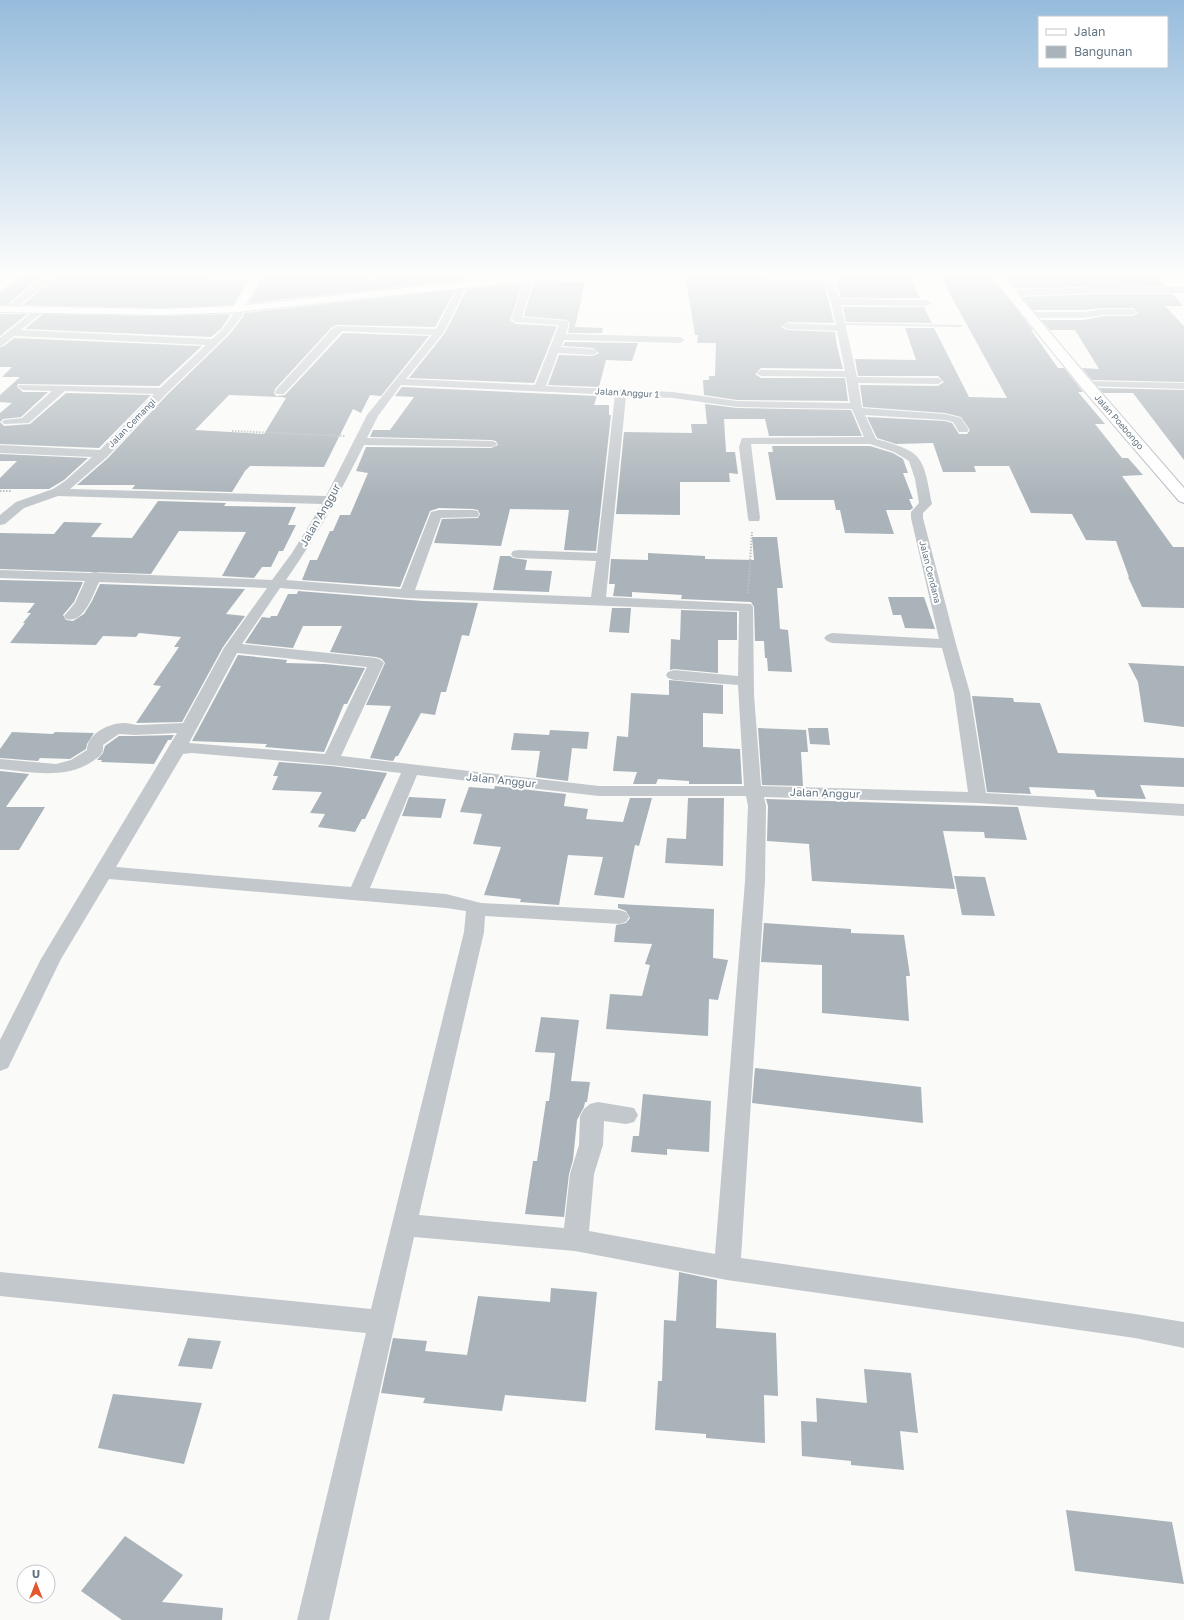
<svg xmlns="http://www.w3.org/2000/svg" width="1184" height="1620" viewBox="0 0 1184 1620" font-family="'Golos Text',sans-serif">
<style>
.building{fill:#aab3b9;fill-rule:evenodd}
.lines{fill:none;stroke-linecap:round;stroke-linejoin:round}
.secondary-casing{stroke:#b3babf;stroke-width:2}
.path-far1{stroke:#bbbfc2;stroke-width:1.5;stroke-dasharray:1 1;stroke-linecap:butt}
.path{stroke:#bbbfc2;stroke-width:2;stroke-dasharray:1.5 1.5;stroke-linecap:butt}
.lane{fill:#c3c8cc;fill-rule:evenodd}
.street{fill:#c3c8cc;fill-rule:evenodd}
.secondary{fill:#fff;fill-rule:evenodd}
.labels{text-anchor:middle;stroke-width:4;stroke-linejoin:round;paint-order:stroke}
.far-street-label{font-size:9px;fill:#657683;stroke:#fff}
.street-label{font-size:11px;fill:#657683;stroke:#fff}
</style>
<rect width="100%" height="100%" fill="#fafaf8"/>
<path class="building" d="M28 272H46L7 305H0V291Z
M58 272 214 275 210 280H247L233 305 162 308 23 305 58 275Z
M265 272H366L363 278 368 282 372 281 377 272H459L458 277 467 276 472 278 489 277 249 303Z
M700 272H759L765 279H823L834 323 787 322 781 327 787 330 835 332 837 346 843 369 761 368 755 374 761 378H845L848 401 737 400 704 395 703 380H709V376H715L716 343H697L698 335H695L685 274H702Z
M833 272H907L920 298H841Z
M938 272H987L1033 330H1031L1058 368H1064L1083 392H1078L1105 424H1095L1122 458H1128L1143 475 1122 476 1173 547H1184V608L1142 607 1128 577H1129L1116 541 1086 540 1072 514 1031 513 1009 466H974L976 472H943L933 443 896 444 877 438 867 417 945 421 952 423 959 434H967L970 430 961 417 945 413 863 407 860 385 938 386 944 382 938 376H858L855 359 916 360 905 328H934L969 397 1007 398Z
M1087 272H1153L1165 286 1015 288 1005 277 1082 276Z
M545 281 585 282 575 327 603 328 602 333H568L570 323 567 320 524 316 534 282Z
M523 283 510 320 516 324 557 326 534 383 409 378 445 333 467 289Z
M455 290 435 327 336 325 331 328 275 389 274 393 276 396 285 395 343 333 429 336 381 396 370 395 361 413 353 409 324 467 250 466 245 471 232 492 132 489 135 485H77L108 458 168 394 229 335 243 317 244 313ZM229 395 281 397 286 398 264 434 195 430Z
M1104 294H1173L1183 306H1165L1184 326V382L1092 380 1082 368 1099 369 1075 330H1050L1041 320H1084L1104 316H1132L1138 313 1133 308H1104L1084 310H1033L1022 297Z
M843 307H924L932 323 846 322Z
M0 314H27L0 336Z
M43 314 162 316 231 314 221 329 211 337 25 329Z
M14 338 202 346 159 386 18 384 17 387 23 392H48L21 417 3 419 0 422 4 426 30 424 66 393 151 395 99 448 0 444V413L12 403 0 402V395L20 377H2L12 367H0V347L4 346Z
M565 342 638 343 632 361 606 360 599 387 548 385 559 355 593 356 599 353 593 348 563 346Z
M402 387 597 396 594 405H609V415H611L596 551 564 550 569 510 510 509 501 546 434 543 442 519 478 518 480 514 478 510 473 509 439 508 430 511 400 587 302 580 310 560H317L330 531H333L340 515H350L368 473 356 471 366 447 491 448 498 445 496 441 491 440 370 437 373 430H390L414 397 395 396Z
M1099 388 1184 390V460L1133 393H1103Z
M705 404 737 408 851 410 862 436H769L765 419H724L726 452H735L738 474 729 473 730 482H680V515L616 514 624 432 692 433 691 424H707Z
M772 446H870L893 453 903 459 908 473H903L913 499H909L913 508 910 510H886L894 534 845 533 840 510H836L834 500H776L768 452H773Z
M0 454 88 458 64 480 49 489H0V478L17 461H0Z
M158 501 226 503 224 506 296 507 288 525H296L283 551H279L271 567H262L254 578 222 576 246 532 179 531 151 574 0 569V533L54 534 64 522 102 523 91 537 132 538Z
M752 537H777L783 588H777L780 629 788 630 792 672 768 671 767 658H765L764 641H755L754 607 751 602 681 599 682 595 632 592V597L613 596 615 584H609L611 559 648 560V553L705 556V559L754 560Z
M500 556H510L513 558 527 560 525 570 552 571 549 592 493 590Z
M0 580 83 582 74 602 63 615 66 620 73 621 84 614 92 601 100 584 245 589 226 614 245 616 223 647 182 722 136 723 161 686 153 685 179 647H174L181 637 139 633 136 637 103 636 96 645 10 643 25 623H23L31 613H27L35 603 0 602Z
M298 591 423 601 478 603 469 636 462 635 446 692H441L435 715 421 713 398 756H396L393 761 370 758 391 706 366 705 385 663 382 659 376 657 330 652 342 626H303L293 648 245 643 262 617 270 618 271 616H277L288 594H297Z
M888 597H924L935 629 905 628 901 615H893Z
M612 608H631L629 633 609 632Z
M681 610 737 612V640H718V673L674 669 670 670 671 639 680 640Z
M238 655 287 660 286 663 325 664 365 668 347 704H344L324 752 265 747 267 744 192 741Z
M1128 663 1184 666V727L1144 722 1138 682Z
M669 680 723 685V714L703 713V747L740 749 742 784H689V781L658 779 656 784H633L637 772 613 771 617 736 628 737 631 693 669 695Z
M972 696 1013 698 1014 702 1040 703 1058 753 1184 758V787L1140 785 1146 799 1097 797 1094 790 1029 787 1031 794 987 792Z
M758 728 806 730 808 752H801L803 786 762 785Z
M808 728H828L830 745 810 744Z
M550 730 589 732 587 749 572 748 568 781 536 777 540 751 511 750 514 733 549 735Z
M12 732 53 734 55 732 94 733 87 744 86 749 70 759 40 758 38 761 0 758V749Z
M174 735 171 740H168L154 764 101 762 102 760H97L103 753 105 746 119 736H135Z
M279 762 331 766 387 773 365 819H362L355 832 318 827 325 814 310 813 322 792 272 790 278 776H273Z
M0 771 29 774 6 807H45L19 850H0Z
M495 786 566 794 564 806 588 809 586 819 623 822 630 798H652L639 846 635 845 624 898 594 895 603 857 568 855 559 905 520 902 521 899 484 895 501 847 473 844 482 814 460 812 469 787 494 789Z
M409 797 446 799 441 818 402 816Z
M688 798H724L723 866 665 863 667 838 686 839Z
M766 799 1018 807 1027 840 985 838 984 832 943 831 955 889 812 881 809 844 767 841 768 806Z
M954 876 985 877 995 916 962 915Z
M618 904 714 909 713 958 728 960 718 1000 709 999 708 1036 606 1029 610 994 642 996 650 965 645 964 652 944 614 942 616 925 626 923 630 918 626 911 618 908Z
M764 923 851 929V933L904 935 910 976H906L909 1021 822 1013V965L761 962Z
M541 1017 579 1020 571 1081 590 1082 587 1102H585L584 1107 577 1120 573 1160 569 1174 564 1217 525 1214 533 1161H537L546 1101H549L555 1053 535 1052Z
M755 1068 921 1087 923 1123 752 1103Z
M643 1094 711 1101 709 1152 667 1149V1155L631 1152 633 1136H639Z
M679 1272 717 1280 716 1328 776 1333 778 1396 764 1395 765 1443 706 1438V1434L655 1430 658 1381H662L664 1320 676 1321Z
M551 1288 597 1292 586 1402 505 1395 502 1411 423 1403 425 1398 381 1393 393 1338 427 1341 425 1351 467 1355 478 1296 550 1302Z
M188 1338 221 1341 212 1369 178 1366Z
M864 1369 911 1373 918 1433 900 1431 904 1470 851 1465V1461L802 1456 801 1421 817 1422 816 1398 867 1403Z
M113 1394 202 1403 184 1464 98 1448Z
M1066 1510 1172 1522 1184 1584 1075 1571Z
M125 1536 183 1575 162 1602 223 1608 222 1620H122L81 1591Z"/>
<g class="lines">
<defs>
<path id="secondary" d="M254 272H264L246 305 553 272H589L584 275 238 312 162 315 0 312V306L162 309 234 306Z
M988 272H999L1091 381 1184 488V503L1179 501 1081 387Z"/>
</defs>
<use href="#secondary" class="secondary-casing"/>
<path class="path-far1" d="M749 299H819"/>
<path class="path" d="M232 431 345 436
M0 491H11
M748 593 752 532"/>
<path class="lane" d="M126 272 258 273 260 274 258 275Z
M841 323 961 325 963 326 961 327 839 325V323Z"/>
<path class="street" d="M49 272H57V274L13 311H7L5 309 7 307Z
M368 272H376L371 280 368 281 364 278Z
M469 272H506L502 275 472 277 469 276 468 274Z
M822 272H830L840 299 927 300 932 303 927 306 841 305 857 377 938 378 943 381 938 384 858 383 862 408 945 414 961 418 969 430 967 432H959L953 422 945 420 865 415 876 439C924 452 923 456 932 504L923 513V518L956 644 970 693 986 793 1184 804V816L978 803 764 797 766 806 765 881 741 1258 1135 1314 1184 1322V1348L1135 1338 727 1280 575 1251 414 1237 329 1620H297L366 1333 0 1296V1272L371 1309 464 932 466 911 446 908 109 879 61 959 8 1068 0 1071V1040L41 959 177 733 135 735 119 734 103 745C104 754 100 756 93 761 65 780 31 772 0 769V759L56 764 71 760 87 750C87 734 109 723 124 723 129 723 134 725 139 725 154 724 168 724 183 723L224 648 267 588 99 582C93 595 84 624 66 619L64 616 75 603 85 581 0 578V570L90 573 95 572 100 573 272 580 292 553 322 504 58 496 24 508 5 524 0 525V515L16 502 53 489 65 481 92 457 0 453V445L100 450 154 394 65 391 29 423 4 424 2 422 4 420 22 418 52 391 23 390 18 387 19 385 160 388 206 345 14 336 3 345 0 346V338L37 308H43L45 310 43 312 21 330 212 339 222 330 232 316 235 307H241L243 309 242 316 228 334 167 393 107 457 70 489 326 496 367 415 432 335 342 331 284 394H276L275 392 276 390 332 329 337 326 436 329 459 285 463 282 466 283 467 285 444 332 406 379 535 385 559 325 516 322 511 319 526 278 530 275 534 278 522 317 567 321 569 323 566 334 680 337 685 340 680 343 564 340 561 347 593 349 598 352 593 355 558 353 546 386 673 392 737 401 850 403 846 377 761 376 756 373 761 370 845 371 837 331 787 329 782 326 787 323 836 325 831 302ZM401 385 615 395 597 553 518 550 513 551 511 554 513 557 518 558 596 561 591 597 415 590 441 518 478 517 479 514 478 511 473 510H439L431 512 401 589 286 580C317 536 340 493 364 445L491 447 495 446 497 444 495 442 491 441 367 438 378 416ZM626 396 673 398 737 407 852 409 864 437 742 438 739 447 748 518 749 521H759L760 518 751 444H870L894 452 909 461 915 479 919 503 911 512V518L939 639 832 633 827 635 824 638 827 641 832 643 942 648 954 693 968 792 761 786 754 695 753 607 751 604 606 597ZM280 588 406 598 739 611 738 676 674 670 668 672 666 675 668 678 674 680 738 685 744 786H599L341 756 384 663 381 660 376 658 242 644ZM237 653 367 667 325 754 189 743ZM192 753 331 765 401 773 351 887 116 867 183 754ZM417 775 599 796H746L748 806 745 881 715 1254 589 1231 594 1174 603 1145 604 1121 626 1124 634 1122 638 1115 634 1108 598 1102 590 1104 584 1109 580 1116 579 1145 570 1174 564 1228 419 1215 484 932 485 916 619 924 626 922 629 917 626 912 619 910 481 903 446 894 370 888Z
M989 272H1086L1082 275 993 276 990 275Z
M1104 287H1184V293H1104L1009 296 1004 293 1009 290Z
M1104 309H1132L1137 312 1132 315H1104L1084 318H1027L1022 315 1027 312H1084Z
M1086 381 1184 383V389L1082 386 1081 384 1082 382Z"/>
<use href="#secondary" class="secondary"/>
</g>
<linearGradient id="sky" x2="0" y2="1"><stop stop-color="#96bcdc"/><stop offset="0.55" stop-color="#fdfdfc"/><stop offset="1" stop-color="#fdfdfc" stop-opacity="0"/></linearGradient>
<rect width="1184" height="499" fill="url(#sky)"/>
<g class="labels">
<g class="far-street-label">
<text transform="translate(627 393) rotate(3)" y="3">Jalan Anggur 1</text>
<text transform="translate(1119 422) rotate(49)" y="3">Jalan Poebongo</text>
<text transform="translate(132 423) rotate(-46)" y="3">Jalan Cemangi</text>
<text transform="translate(930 572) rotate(76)" y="3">Jalan Cendana</text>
</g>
<g class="street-label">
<text transform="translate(320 515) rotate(-60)" y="4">Jalan Anggur</text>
<text transform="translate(501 780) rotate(6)" y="4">Jalan Anggur</text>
<text transform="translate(825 793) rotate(2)" y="4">Jalan Anggur</text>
</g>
</g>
<rect x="1038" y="16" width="130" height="52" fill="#ffffff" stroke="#c1c8cd"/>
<rect x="1046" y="29" width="20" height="6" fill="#ffffff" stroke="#c1c8cd"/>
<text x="1074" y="36" font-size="12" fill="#657683">Jalan</text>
<rect x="1046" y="46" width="20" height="12" fill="#aab3b9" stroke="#c1c8cd"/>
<text x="1074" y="56" font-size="12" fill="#657683">Bangunan</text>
<g transform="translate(36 1584)"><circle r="19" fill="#ffffff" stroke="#c1c8cd"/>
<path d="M0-3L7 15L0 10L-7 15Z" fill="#e4572e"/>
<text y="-6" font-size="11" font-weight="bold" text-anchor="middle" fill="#657683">U</text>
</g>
</svg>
